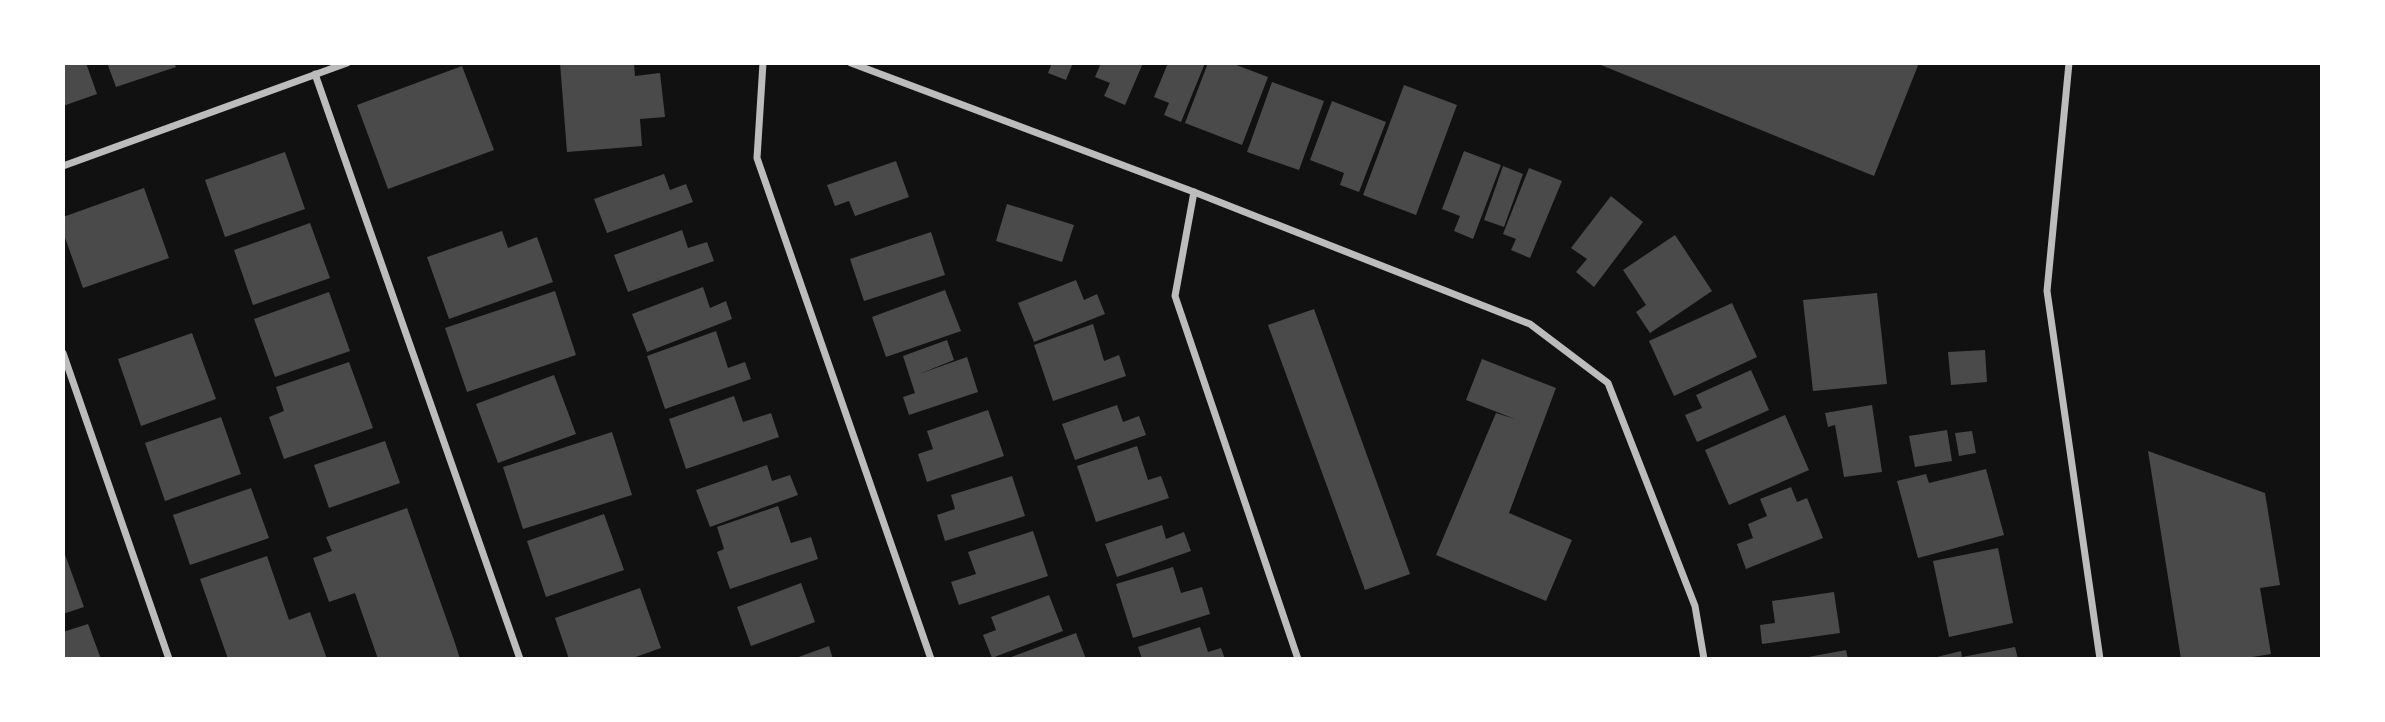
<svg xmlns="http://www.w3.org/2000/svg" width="2385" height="722" font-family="'Titillium Web',sans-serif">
	<rect width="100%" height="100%" fill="#111"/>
	<g fill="#4a4a4a">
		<polygon points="63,63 86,63 97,94 63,106"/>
		<polygon points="107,63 174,63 176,67 116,87"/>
		<polygon points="560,63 634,63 635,76 660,73 665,117 640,119 642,146 567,152"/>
		<polygon points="1052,63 1073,63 1066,80 1048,73"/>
		<polygon points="1101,63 1143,63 1125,105 1104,96 1110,83 1095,77"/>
		<polygon points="1168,63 1205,63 1181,122 1164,115 1169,103 1154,97"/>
		<polygon points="1208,63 1231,63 1268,77 1242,145 1185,123"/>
		<polygon points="1596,63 1919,63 1874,176"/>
		<polygon points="462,66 494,150 388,189 357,105"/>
		<polygon points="1272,82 1324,101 1299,170 1247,152"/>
		<polygon points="1404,85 1457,105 1416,215 1363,195"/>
		<polygon points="1332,101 1386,122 1359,192 1340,185 1344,173 1310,160"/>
		<polygon points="1464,151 1501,165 1473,239 1454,231 1460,216 1442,209"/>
		<polygon points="285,152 305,209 225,237 205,180"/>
		<polygon points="896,161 909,197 855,216 849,201 835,206 827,185"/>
		<polygon points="1503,166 1523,174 1504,227 1484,220"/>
		<polygon points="1529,168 1562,181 1530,258 1511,250 1516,239 1503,234"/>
		<polygon points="664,174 670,190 686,184 693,202 607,233 594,199"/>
		<polygon points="144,188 169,258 83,288 63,232 63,217"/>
		<polygon points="1611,196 1643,222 1594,287 1576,272 1587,259 1571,248"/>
		<polygon points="1007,204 1074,225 1062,262 996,241"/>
		<polygon points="310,223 330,278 253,305 234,250"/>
		<polygon points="682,230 688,248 707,242 714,261 628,292 614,255"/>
		<polygon points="502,231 508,248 537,237 553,282 449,319 427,257"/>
		<polygon points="931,232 945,275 864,301 850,259"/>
		<polygon points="1675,235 1712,291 1650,333 1636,312 1646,305 1623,270"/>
		<polygon points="1076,280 1084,300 1097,294 1105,314 1034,342 1018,303"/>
		<polygon points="703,287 710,308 726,301 732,319 647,352 632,314"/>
		<polygon points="945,290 961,331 886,357 872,317"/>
		<polygon points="555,291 576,355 467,392 445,328"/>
		<polygon points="329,292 350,351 275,377 254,319"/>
		<polygon points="1877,293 1887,384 1813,391 1803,300"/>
		<polygon points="1732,303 1757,357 1674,396 1649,341"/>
		<polygon points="1314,309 1410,574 1365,590 1268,325"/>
		<polygon points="1093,324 1104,361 1119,355 1126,376 1053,401 1034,345"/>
		<polygon points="716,331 728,368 745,362 751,379 665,409 647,356"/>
		<polygon points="192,333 216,399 141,426 118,359"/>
		<polygon points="947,340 954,360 919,374 967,357 978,392 909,415 903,397 915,393 903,356"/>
		<polygon points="1985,350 1987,382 1951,385 1948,352"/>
		<polygon points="1482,359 1556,388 1509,513 1572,540 1546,601 1436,555 1496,413 1515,419 1466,400"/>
		<polygon points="349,362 373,428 284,459 269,417 284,411 276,387"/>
		<polygon points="1751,370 1769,410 1697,442 1685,415 1702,408 1696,395"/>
		<polygon points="554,375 576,434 498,463 476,404"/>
		<polygon points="734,396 743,422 771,413 779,437 686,469 669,419"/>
		<polygon points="1117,405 1123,422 1139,416 1146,435 1075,460 1062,424"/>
		<polygon points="1872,405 1882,472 1844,477 1835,425 1828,427 1825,413"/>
		<polygon points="988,410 1004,456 927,482 918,454 933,449 927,431"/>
		<polygon points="1785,415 1809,470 1729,505 1705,450"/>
		<polygon points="221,417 241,474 165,501 145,443"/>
		<polygon points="1947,430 1952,461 1915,467 1909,436"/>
		<polygon points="1972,431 1976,453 1959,456 1955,433"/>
		<polygon points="612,432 632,495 523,529 503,467"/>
		<polygon points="385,441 400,483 329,508 314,465"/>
		<polygon points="1137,446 1148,480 1161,476 1169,498 1096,522 1077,466"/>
		<polygon points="2148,451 2265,493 2280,585 2260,588 2271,654 2240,659 2181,659"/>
		<polygon points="767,465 772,481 790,475 798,495 710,527 696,490"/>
		<polygon points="1986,469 2004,535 1918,558 1897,481 1926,474 1929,483"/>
		<polygon points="1012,476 1025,516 945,541 937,515 955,509 951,495"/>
		<polygon points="1791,487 1797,502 1807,498 1823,538 1746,569 1737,544 1753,538 1748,524 1767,516 1760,499"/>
		<polygon points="251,488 269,538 190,565 173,515"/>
		<polygon points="778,506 791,543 811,537 818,559 730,589 717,552 724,549 717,527"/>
		<polygon points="407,508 455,643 460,659 378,659 355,593 329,602 313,558 332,551 326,537"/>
		<polygon points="604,514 624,570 546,597 527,541"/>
		<polygon points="1162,525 1166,539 1184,532 1191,551 1117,577 1105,544"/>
		<polygon points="1033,531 1048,576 959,605 951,582 976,574 968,552"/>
		<polygon points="1998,548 2013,623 1949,637 1933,561"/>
		<polygon points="63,549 84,607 63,614"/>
		<polygon points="267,556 289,620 310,612 327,659 228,659 200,579"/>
		<polygon points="1173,567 1181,593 1202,587 1210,614 1133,638 1116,584"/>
		<polygon points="801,583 815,622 751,646 737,607"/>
		<polygon points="640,588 661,648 630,659 569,659 555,618"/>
		<polygon points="1834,592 1840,633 1762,644 1760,625 1775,623 1772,601"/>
		<polygon points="1049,595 1063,631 992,658 983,635 996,630 991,617"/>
		<polygon points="88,624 101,659 63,659 63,632"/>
		<polygon points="1200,627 1208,652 1221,648 1225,659 1142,659 1138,647"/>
		<polygon points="1076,633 1086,659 1006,659"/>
		<polygon points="829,646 833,659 793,659"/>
		<polygon points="2015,647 2018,659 1929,659 1961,651 1962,657"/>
		<polygon points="1846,650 1848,659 1803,659 1803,658"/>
	</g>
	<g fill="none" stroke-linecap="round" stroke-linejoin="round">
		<g stroke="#bcbcbc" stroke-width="7">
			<polyline points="763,63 757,158 931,659"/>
			<polyline points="851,63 1194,192 1530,324 1608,383 1695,606 1704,659"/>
			<polyline points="2069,63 2047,291 2100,659"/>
			<polyline points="315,74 520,659"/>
			<polyline points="63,166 347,63"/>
			<polyline points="1194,192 1175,296 1298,659"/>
			<polyline points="63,353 169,659"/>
		</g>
	</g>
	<rect width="2385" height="722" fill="none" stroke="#ffffff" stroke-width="130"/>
</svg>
